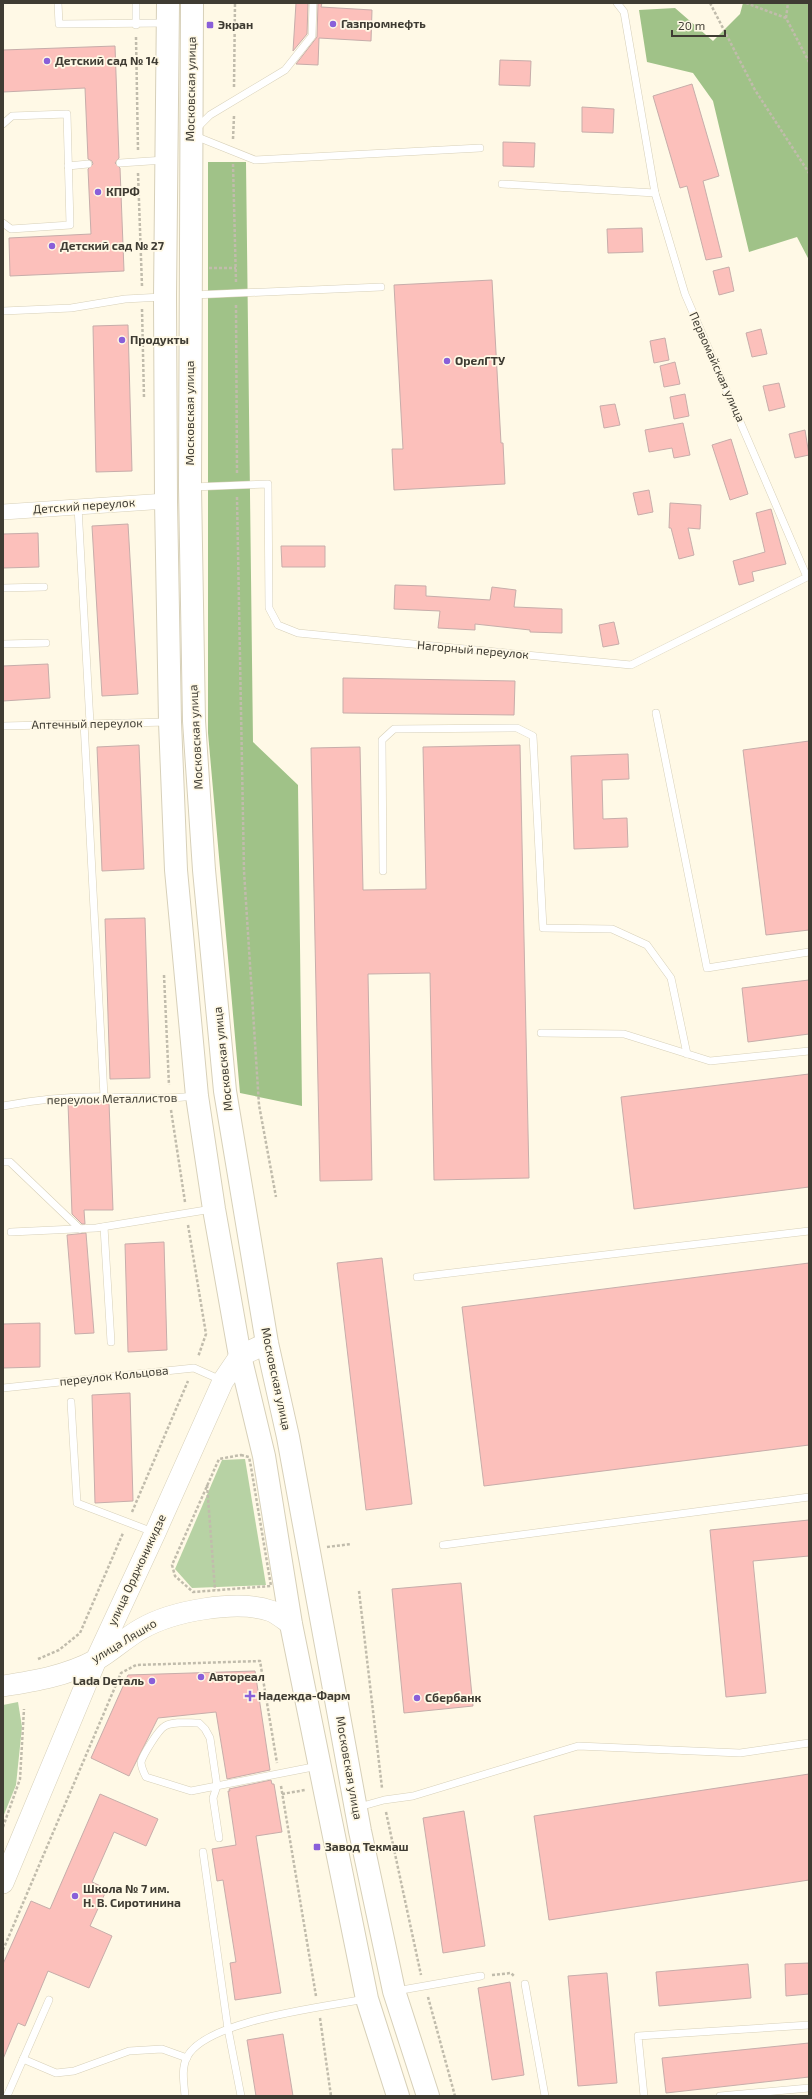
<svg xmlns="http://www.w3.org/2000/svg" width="812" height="2099" font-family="'Exo 2',sans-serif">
	<rect width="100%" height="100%" fill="#fff9e6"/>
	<g fill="#b7d2a4">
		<polygon points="245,1459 266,1585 192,1588 175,1569 222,1460"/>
		<polygon points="18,1702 22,1727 16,1785 3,1817 3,1705"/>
	</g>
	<g fill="#a0c288">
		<polygon points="743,3 809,3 809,260 797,237 749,252 713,101 693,73 647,62 639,10 675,8 713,41 740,14"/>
		<polygon points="208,162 246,162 253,742 298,785 302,1106 240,1093 208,733"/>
	</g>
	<g fill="#fcc0bb" stroke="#c7adaa">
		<polygon points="296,3 308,3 307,34 293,51"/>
		<polygon points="318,3 322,3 321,7 372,10 371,41 319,38 318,65 296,64 317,37"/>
		<polygon points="115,46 119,158 115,163 120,168 124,271 10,276 9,238 91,234 88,169 93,164 92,161 88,159 85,88 3,92 3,50"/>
		<polygon points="500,60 531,61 530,86 499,85"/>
		<polygon points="692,84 719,176 703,181 722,257 706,260 687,186 680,188 653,96"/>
		<polygon points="582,107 614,109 613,133 582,132"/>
		<polygon points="503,142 535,143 534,167 503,166"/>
		<polygon points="642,228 643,252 608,253 607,229"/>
		<polygon points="729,267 734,291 719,295 713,271"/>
		<polygon points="492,280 501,443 503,443 505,484 394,490 392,449 403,449 394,285"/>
		<polygon points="128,325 132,471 96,472 93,326"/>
		<polygon points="761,329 767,354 752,357 746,333"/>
		<polygon points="665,338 669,360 654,363 650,341"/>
		<polygon points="675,362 680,384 664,387 660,366"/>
		<polygon points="779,383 785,407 769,411 763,386"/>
		<polygon points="685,394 689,416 674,419 670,397"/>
		<polygon points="615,404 620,425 604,428 600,406"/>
		<polygon points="683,423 690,455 674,458 672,448 649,452 645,430"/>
		<polygon points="805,430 809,455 795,458 789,434"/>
		<polygon points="731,439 748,494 730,500 712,445"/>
		<polygon points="649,490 653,512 638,515 633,493"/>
		<polygon points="670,503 701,505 700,529 688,528 694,555 679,559 671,528 669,528"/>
		<polygon points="771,509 786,564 752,572 754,581 739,585 733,561 765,552 756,513"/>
		<polygon points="128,524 138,694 102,696 92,526"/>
		<polygon points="38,533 39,567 3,568 3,534"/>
		<polygon points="281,546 325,546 325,567 282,567"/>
		<polygon points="395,585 426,586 426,596 490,600 492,587 516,590 514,607 562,609 562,633 530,632 530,630 475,624 475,630 438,628 440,611 394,609"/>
		<polygon points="614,622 619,644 603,647 599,625"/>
		<polygon points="48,664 50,698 3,701 3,666"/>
		<polygon points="343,678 515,681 514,715 343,713"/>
		<polygon points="809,741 809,930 766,935 743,750"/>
		<polygon points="139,745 144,869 102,871 97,747"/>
		<polygon points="520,745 529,1178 434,1180 430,973 368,974 372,1180 320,1181 311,748 360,747 363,890 426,889 423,747"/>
		<polygon points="628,754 629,779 602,780 603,819 627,818 628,847 574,849 571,756"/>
		<polygon points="145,918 150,1078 110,1079 105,919"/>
		<polygon points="809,980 809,1034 748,1042 742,988"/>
		<polygon points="809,1074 809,1187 634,1209 621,1097"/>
		<polygon points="109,1102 113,1210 84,1210 85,1224 82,1224 72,1214 68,1103"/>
		<polygon points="86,1233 94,1333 75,1334 67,1235"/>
		<polygon points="164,1242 167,1350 128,1352 125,1244"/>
		<polygon points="382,1258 412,1504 366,1510 337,1263"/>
		<polygon points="809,1263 809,1445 484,1486 462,1307"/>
		<polygon points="40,1323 40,1367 3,1368 3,1324"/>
		<polygon points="130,1393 133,1501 95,1503 92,1395"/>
		<polygon points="809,1520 809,1556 753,1561 766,1693 726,1697 710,1530"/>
		<polygon points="461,1583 473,1706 404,1713 392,1589"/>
		<polygon points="255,1671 270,1770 227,1779 216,1712 158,1718 129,1776 91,1758 128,1675"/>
		<polygon points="809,1774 809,1880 549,1920 534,1816"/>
		<polygon points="271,1780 272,1784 274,1784 282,1832 256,1836 281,1993 235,2000 230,1963 236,1962 223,1880 217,1881 212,1849 236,1845 228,1791 230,1791 229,1789"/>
		<polygon points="100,1794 158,1819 146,1846 114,1832 92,1882 107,1889 90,1926 112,1936 89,1988 48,1971 25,2026 18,2023 3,2059 3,1964 31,1901 50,1909"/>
		<polygon points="464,1811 485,1946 443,1953 423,1818"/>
		<polygon points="809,1963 809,1994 786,1996 785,1964"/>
		<polygon points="748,1964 751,1998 659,2006 656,1972"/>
		<polygon points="607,1973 617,2083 578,2086 568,1976"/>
		<polygon points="510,1982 524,2075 492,2080 478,1988"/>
		<polygon points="283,2034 293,2096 256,2096 247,2040"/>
		<polygon points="809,2043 809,2077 666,2093 662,2058"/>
	</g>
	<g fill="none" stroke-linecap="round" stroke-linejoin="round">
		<defs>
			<g id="lane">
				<polyline points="58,3 59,24 166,23"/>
				<polyline points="136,3 136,25"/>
				<polyline points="3,124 12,116 67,114 70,225 11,229 3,223"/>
				<polyline points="196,129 210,115 285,70 312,36 313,3"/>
				<polyline points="195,136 255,160 480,148"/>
				<polyline points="120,163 165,160"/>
				<polyline points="68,166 88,164"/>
				<polyline points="502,184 655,193"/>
				<polyline points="193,295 381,287"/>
				<polyline points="3,311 71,308 125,299 162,297"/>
				<polyline points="192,487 268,484 269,608 278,625 298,633 631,665 807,577 685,294 655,193 624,12 617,3"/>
				<polyline points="78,507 90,723"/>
				<polyline points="3,588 44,587"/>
				<polyline points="3,644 46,643"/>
				<polyline points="656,713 707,968 809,952"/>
				<polyline points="84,723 104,1096"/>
				<polyline points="3,726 168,722"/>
				<polyline points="383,871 382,740 394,729 517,728 533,736 543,928 612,929 647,945 671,978 687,1054"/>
				<polyline points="541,1033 624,1034 710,1061 809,1051"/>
				<path d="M3 1106C39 1099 77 1096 114 1097 141 1097 166 1100 194 1096"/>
				<polyline points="3,1162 10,1162 80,1229"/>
				<polyline points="104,1227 111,1342"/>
				<polyline points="11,1232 96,1228 212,1209"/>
				<polyline points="417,1277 809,1231"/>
				<polyline points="3,1388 194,1368 221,1380"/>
				<polyline points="71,1402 77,1503 153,1532"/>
				<polyline points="443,1545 809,1497"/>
				<polyline points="359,1807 384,1800 413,1796 578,1746 740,1753 809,1743"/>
				<path d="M219 1838 213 1798 217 1786 210 1738 205 1729 199 1723C188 1723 174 1721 165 1726 158 1730 143 1755 141 1762 141 1767 144 1773 146 1777L191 1791 318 1766"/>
				<polyline points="203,1852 228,2029 241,2096"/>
				<polyline points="525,1984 545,2096"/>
				<polyline points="396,1991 481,1976"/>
				<polyline points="23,2059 56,2073 74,2071 129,2051 162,2049 187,2058"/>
				<polyline points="7,2096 49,2000"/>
				<path d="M185 2096C184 2083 181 2069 187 2057 206 2020 325 2007 365 1999"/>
				<polyline points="644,2096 638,2036 809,2025"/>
				<polyline points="720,2096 809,2088"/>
			</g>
			<polyline id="street" points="3,512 166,501"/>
			<g id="secondary">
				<path d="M3 1686C35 1681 66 1676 96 1660 112 1651 125 1638 141 1629 172 1611 237 1599 271 1611 278 1614 285 1620 291 1624"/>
				<polyline points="3,1883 96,1660 155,1533 223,1381 240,1356 267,1343"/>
			</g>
			<g id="primary">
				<polyline points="168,3 165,297 166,501 170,722 176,870 197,1096 214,1209 240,1356 264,1456 291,1624 367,1999 398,2096"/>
				<polyline points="192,3 190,487 194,721 204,870 225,1091 267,1343 288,1437 360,1831 394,1991 428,2096"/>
			</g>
		</defs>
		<use href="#lane" stroke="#d7d0b9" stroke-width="8"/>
		<use href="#street" stroke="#d7d0b9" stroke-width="16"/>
		<use href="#secondary" stroke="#d7d0b9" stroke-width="22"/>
		<use href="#primary" stroke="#d7d0b9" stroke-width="24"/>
		<g stroke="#c1bcac" stroke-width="2.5" stroke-dasharray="3 2" stroke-linecap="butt">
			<polyline points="710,3 755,90 809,173"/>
			<polyline points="746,3 786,18 809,62"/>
			<polyline points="786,18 788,3"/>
			<polyline points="136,37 138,150"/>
			<polyline points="234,87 235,3"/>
			<polyline points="233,139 234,116"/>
			<polyline points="233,164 236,282"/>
			<polyline points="138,173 142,286"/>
			<polyline points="209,268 236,268"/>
			<polyline points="236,305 237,474"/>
			<polyline points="142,309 144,398"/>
			<polyline points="237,497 244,871 259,1105 276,1197"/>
			<polyline points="164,975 169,1085"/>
			<polyline points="171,1110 185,1202"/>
			<polyline points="188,1225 206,1334 198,1357"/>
			<polygon points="241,1455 249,1457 251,1467 271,1586 193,1592 175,1576 172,1565 219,1459"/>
			<polyline points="207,1485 215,1590"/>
			<polyline points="132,1512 188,1381"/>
			<polyline points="327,1547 351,1544"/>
			<polyline points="359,1591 382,1788"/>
			<polyline points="38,1659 59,1650 80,1633 123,1533"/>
			<polyline points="281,1786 316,1996"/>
			<polyline points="282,1794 305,1790"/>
			<polyline points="386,1812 421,1975"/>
			<polyline points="3,1827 20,1779 24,1709"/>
			<polyline points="3,1950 121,1673 136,1665 260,1661 277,1763"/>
			<polyline points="492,1975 511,1973 515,1977"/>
			<polyline points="428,1997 455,2096"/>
			<polyline points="320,2018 331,2096"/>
		</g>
		<use href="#lane" stroke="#fff" stroke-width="7"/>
		<use href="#street" stroke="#fff" stroke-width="15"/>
		<use href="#secondary" stroke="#fff" stroke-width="21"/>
		<use href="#primary" stroke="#fff" stroke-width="22"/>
	</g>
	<g fill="#895fd9" stroke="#fff9e6" stroke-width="1.5">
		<circle cx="333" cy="24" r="4"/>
		<rect x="206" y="21" width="8" height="8" rx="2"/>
		<circle cx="47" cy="61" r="4"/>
		<circle cx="98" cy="192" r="4"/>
		<circle cx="52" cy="246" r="4"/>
		<circle cx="122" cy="340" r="4"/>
		<circle cx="447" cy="361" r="4"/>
		<circle cx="201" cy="1677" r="4"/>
		<circle cx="152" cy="1681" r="4"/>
		<path d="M248 1690h4v4h4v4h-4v4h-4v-4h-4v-4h4z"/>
		<circle cx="417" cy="1698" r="4"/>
		<rect x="313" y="1843" width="8" height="8" rx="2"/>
		<circle cx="75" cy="1896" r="4"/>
	</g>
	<g text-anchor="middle" stroke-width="3.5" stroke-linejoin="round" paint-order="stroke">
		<g font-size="12" font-weight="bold" fill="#3f3c33" stroke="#fff9e6" text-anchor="start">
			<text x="341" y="28">Газпромнефть</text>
			<text x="218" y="29">Экран</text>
			<text x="55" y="65">Детский сад № 14</text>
			<text x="106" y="196">КПРФ</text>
			<text x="60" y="250">Детский сад № 27</text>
			<text x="130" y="344">Продукты</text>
			<text x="455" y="365">ОрелГТУ</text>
			<text x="209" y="1681">Автореал</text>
			<text x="144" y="1685" text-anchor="end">Lada Dеталь</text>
			<text x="258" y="1700">Надежда-Фарм</text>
			<text x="425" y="1702">Сбербанк</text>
			<text x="325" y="1851">Завод Текмаш</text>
			<text x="83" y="1893">Школа № 7 им.<tspan x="83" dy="14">Н. В. Сиротинина</tspan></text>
		</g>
		<g font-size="12" fill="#3f3c33" stroke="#fff9e6">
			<text transform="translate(191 89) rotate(-89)" y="4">Московская улица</text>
			<text transform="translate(717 367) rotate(66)" y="4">Первомайская улица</text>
			<text transform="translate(190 413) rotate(-90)" y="4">Московская улица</text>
			<text transform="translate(84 506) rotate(-4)" y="4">Детский переулок</text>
			<text transform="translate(473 650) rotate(5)" y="4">Нагорный переулок</text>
			<text transform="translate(87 724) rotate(-1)" y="4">Аптечный переулок</text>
			<text transform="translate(196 737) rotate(-93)" y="4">Московская улица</text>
			<text transform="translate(223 1059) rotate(-96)" y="4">Московская улица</text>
			<text transform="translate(112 1099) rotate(-1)" y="4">переулок Металлистов</text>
			<text transform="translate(114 1376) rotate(-6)" y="4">переулок Кольцова</text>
			<text transform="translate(276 1379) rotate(78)" y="4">Московская улица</text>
			<text transform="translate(137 1570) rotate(-65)" y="4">улица Орджоникидзе</text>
			<text transform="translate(124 1641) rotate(-31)" y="4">улица Ляшко</text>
			<text transform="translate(349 1768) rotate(80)" y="4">Московская улица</text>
		</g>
	</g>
	<rect width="812" height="2099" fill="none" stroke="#3f3c33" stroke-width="8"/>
	<path d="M672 30v6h53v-6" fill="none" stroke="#3f3c33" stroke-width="2"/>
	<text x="678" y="30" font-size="12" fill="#3f3c33" stroke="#fff9e6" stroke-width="3" paint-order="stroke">20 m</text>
</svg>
